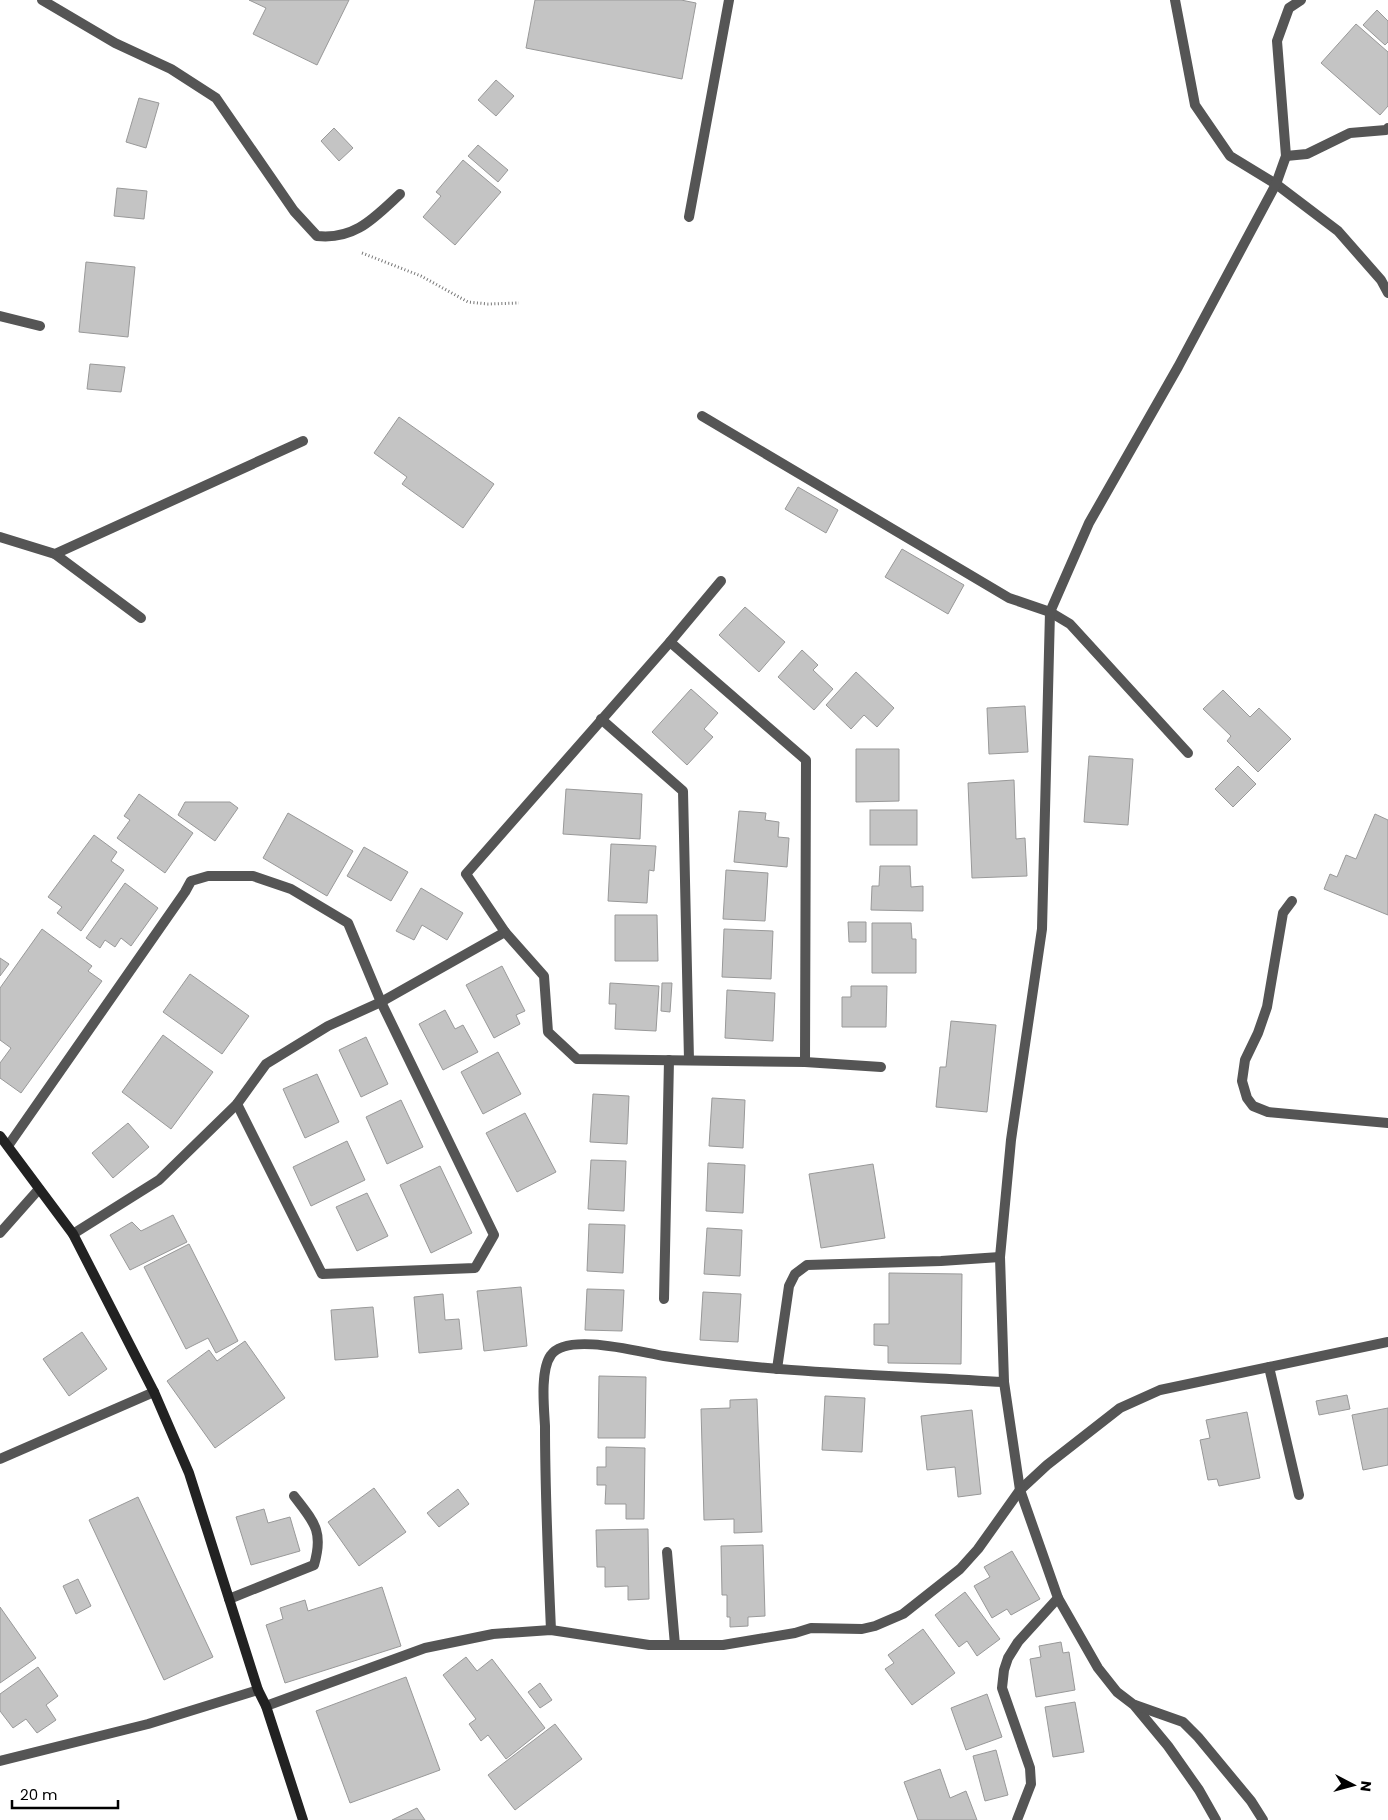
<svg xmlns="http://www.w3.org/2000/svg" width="1388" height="1820" font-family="Poppins,sans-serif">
	<rect width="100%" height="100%" fill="#fff"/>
	<g fill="#c4c4c4" stroke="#999">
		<polygon points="249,0 349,0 317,65 253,34 266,8"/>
		<polygon points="535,0 681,0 696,3 682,79 526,48"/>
		<polygon points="1377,10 1388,21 1388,42 1385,45 1363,25"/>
		<polygon points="1356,24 1388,52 1388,106 1380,115 1321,63"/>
		<polygon points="496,80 514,96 496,116 478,100"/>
		<polygon points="139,98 159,103 146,148 126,142"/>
		<polygon points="334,128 353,148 339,161 321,141"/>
		<polygon points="478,145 508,170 498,182 468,156"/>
		<polygon points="463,160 501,192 455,245 423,217 441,196 436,192"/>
		<polygon points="117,188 147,191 144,219 114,216"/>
		<polygon points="86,262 135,267 128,337 79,332"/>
		<polygon points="90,364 125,367 121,392 87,389"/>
		<polygon points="399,417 494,484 463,528 402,484 407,477 374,453"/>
		<polygon points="798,487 838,510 826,533 785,509"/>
		<polygon points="902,549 964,585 948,614 885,577"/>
		<polygon points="745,607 785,642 759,672 719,635"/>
		<polygon points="802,650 818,665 813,670 833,689 814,710 778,677"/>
		<polygon points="856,672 894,708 877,727 864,715 851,729 826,705"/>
		<polygon points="691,689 718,713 704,729 713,737 687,765 652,732"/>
		<polygon points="1223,690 1250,717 1259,708 1291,739 1258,772 1227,741 1231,736 1203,709"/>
		<polygon points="1025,706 1028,752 989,754 987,708"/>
		<polygon points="856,749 899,749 899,801 856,802"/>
		<polygon points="1089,756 1133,759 1128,825 1084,822"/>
		<polygon points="1238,766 1256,784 1233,807 1215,789"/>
		<polygon points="1014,780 1016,839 1025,838 1027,876 972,878 968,783"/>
		<polygon points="566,789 642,794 640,839 563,834"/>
		<polygon points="139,794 193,833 165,873 117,838 130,820 124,816"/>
		<polygon points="185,802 230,802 238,808 215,841 178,815"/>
		<rect x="870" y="810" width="47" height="35"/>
		<polygon points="739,811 766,813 765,820 779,822 778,837 789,838 787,867 734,862"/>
		<polygon points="288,813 353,851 327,896 263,858"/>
		<polygon points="1375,814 1388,820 1388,915 1324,889 1330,874 1337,877 1346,855 1356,859"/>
		<polygon points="94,835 117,852 111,861 124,870 81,931 57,913 62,907 48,897"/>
		<polygon points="611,844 656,846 654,871 649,870 647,903 608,901"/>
		<polygon points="364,847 408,872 391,901 347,876"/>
		<polygon points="880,866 910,866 911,887 923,886 923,911 871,910 872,886 879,886"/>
		<polygon points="726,870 768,873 765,921 723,919"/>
		<polygon points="125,883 158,908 131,946 121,938 115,947 105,940 100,948 86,938"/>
		<polygon points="421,888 463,913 447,940 422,925 414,940 396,931"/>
		<polygon points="615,915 657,915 658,961 615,961"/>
		<polygon points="848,922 866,922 866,942 849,942"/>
		<polygon points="872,923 911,923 912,939 916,939 916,973 872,973"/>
		<polygon points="42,929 92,966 88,971 102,981 21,1093 0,1078 0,1063 11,1048 0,1040 0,988"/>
		<polygon points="724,929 773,931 771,979 722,977"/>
		<polygon points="0,958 9,964 0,976"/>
		<polygon points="502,966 525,1011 516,1015 520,1024 494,1038 466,985"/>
		<polygon points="190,974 249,1016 222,1054 163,1012"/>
		<polygon points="610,983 659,986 656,1031 615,1029 616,1004 609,1004"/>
		<polygon points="662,983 672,983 670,1012 661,1011"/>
		<polygon points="851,986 887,986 886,1027 842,1027 842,997 851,997"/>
		<polygon points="727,990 775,993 773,1041 725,1038"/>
		<polygon points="445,1010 455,1029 463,1025 478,1052 443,1070 419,1024"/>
		<polygon points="951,1021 996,1025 987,1112 936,1107 940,1067 946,1067"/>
		<polygon points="163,1035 213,1072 171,1129 122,1092"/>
		<polygon points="366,1037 388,1084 361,1097 339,1050"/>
		<polygon points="498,1052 521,1094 483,1114 461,1072"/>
		<polygon points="317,1074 339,1122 305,1138 283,1089"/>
		<polygon points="593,1094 629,1096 627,1144 590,1142"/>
		<polygon points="712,1098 745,1100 743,1148 709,1146"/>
		<polygon points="401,1100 423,1147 387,1164 366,1117"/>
		<polygon points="525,1113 556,1172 517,1192 486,1133"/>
		<polygon points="128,1123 149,1147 113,1178 92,1153"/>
		<polygon points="347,1141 365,1180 311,1206 293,1167"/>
		<polygon points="591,1160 626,1161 624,1211 588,1209"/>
		<polygon points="708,1163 745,1165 743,1213 706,1211"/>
		<polygon points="873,1164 885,1238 821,1248 809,1174"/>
		<polygon points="440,1166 472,1233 431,1253 400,1185"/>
		<polygon points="367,1193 388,1236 357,1251 336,1207"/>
		<polygon points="173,1215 187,1242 130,1270 110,1235 132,1222 141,1231"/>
		<polygon points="589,1224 625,1225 623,1273 587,1271"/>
		<polygon points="707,1228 742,1230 740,1276 704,1274"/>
		<polygon points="189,1244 238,1341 216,1353 208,1338 186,1349 144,1267"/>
		<polygon points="889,1273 962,1274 961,1364 888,1363 888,1346 874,1345 874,1324 889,1324"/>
		<polygon points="521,1287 527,1346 484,1351 477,1291"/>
		<polygon points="587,1289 624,1290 622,1331 585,1330"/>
		<polygon points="703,1292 741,1294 738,1342 700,1340"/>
		<polygon points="443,1294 445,1320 459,1319 462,1349 419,1353 414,1297"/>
		<polygon points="373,1307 378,1357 335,1360 331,1310"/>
		<polygon points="82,1332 107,1369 69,1396 43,1359"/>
		<polygon points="245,1341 285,1398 215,1448 167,1381 209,1350 217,1361"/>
		<polygon points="599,1376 646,1377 645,1438 598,1438"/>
		<polygon points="1347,1395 1350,1409 1319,1415 1316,1401"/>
		<polygon points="825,1396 865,1398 862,1452 822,1450"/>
		<polygon points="757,1399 762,1532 734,1533 734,1519 704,1520 701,1409 730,1408 730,1400"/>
		<polygon points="1388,1408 1388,1465 1363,1470 1352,1415"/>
		<polygon points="972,1410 981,1494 958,1497 955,1467 927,1470 921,1416"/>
		<polygon points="1247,1412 1260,1478 1219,1486 1217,1479 1208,1480 1200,1440 1210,1438 1206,1420"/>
		<polygon points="606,1447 645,1448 644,1519 626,1519 626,1504 605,1504 606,1485 597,1485 597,1467 606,1467"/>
		<polygon points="374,1488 406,1532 359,1566 328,1522"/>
		<polygon points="458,1489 469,1504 439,1527 427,1513"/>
		<polygon points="138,1497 213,1657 164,1680 89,1520"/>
		<polygon points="264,1509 268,1523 290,1517 300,1551 251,1565 236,1517"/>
		<polygon points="648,1529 649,1599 628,1600 628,1586 605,1587 605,1567 597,1567 596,1530"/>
		<polygon points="763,1545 765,1616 748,1617 748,1626 730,1627 730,1617 727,1617 727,1595 722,1595 721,1546"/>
		<polygon points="1012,1551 1040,1599 1011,1615 1007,1609 992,1618 974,1586 990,1577 984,1567"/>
		<polygon points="78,1579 91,1606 76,1614 63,1586"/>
		<polygon points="382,1587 401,1646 285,1683 266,1625 283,1619 280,1608 305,1600 308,1611"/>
		<polygon points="965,1592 1000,1639 977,1656 967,1641 959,1647 935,1615"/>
		<polygon points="0,1607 36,1658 0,1683"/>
		<polygon points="923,1629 955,1673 912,1705 885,1669 894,1663 888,1655"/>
		<polygon points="1061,1642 1063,1653 1069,1652 1075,1690 1036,1697 1030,1659 1041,1657 1039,1646"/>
		<polygon points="466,1657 477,1671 492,1659 545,1728 506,1759 488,1735 481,1741 469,1724 476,1719 443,1675"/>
		<polygon points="38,1667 58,1696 46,1705 56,1720 37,1733 26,1719 13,1728 0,1711 0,1694"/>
		<polygon points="406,1677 440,1770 350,1803 316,1711"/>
		<polygon points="540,1683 552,1700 540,1708 528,1692"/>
		<polygon points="987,1694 1002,1737 966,1750 951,1708"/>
		<polygon points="1075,1702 1084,1752 1053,1757 1045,1707"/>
		<polygon points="555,1724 582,1759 515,1810 488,1775"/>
		<polygon points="996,1750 1008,1795 985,1801 973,1756"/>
		<polygon points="940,1769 950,1798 966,1791 977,1820 918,1820 904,1782"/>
		<polygon points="417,1808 425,1820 392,1820"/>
	</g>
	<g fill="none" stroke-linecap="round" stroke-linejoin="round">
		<polyline stroke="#777" stroke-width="3" stroke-dasharray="1 2.5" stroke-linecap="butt" points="362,253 421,276 468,302 488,304 519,303"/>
		<polyline stroke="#555" stroke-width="10" points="1286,156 1307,154 1350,133 1386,130 1388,128"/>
		<g stroke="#555" stroke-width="10">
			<path d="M42 0 115 43 171 69 216 98 294 211 317 236C355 240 374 218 400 194"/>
			<polyline points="1175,0 1195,105 1230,156 1276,184 1338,231 1381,280 1388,293"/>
			<polyline points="689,217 729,0"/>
			<polyline points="0,316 40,326"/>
			<polyline points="702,416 1009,598 1050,612 1070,624 1188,753"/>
			<polyline points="0,537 55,554 303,441"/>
			<polyline points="55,554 141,618"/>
			<polyline points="721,581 670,642 466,874 505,932 544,976 548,1032 577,1059 805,1062 881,1067"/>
			<polyline points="670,642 806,760 805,1062"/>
			<polyline points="601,719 683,791 689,1060"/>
			<polyline points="1292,901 1283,913 1267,1007 1258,1033 1245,1060 1242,1081 1247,1098 1253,1106 1268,1112 1388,1123"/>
			<polyline points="8,1146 185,892 191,881 208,876 253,876 291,889 348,923 381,1002 494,1235 475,1268 322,1274 237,1104"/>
			<polyline points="0,1233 39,1189"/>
			<polyline points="73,1234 159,1180 237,1104 266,1064 328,1026 381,1002 505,932"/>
			<polyline points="664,1299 669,1060"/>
			<polyline points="1269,1367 1299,1495"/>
			<polyline points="777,1369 789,1286 795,1274 807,1265 941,1261 1000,1257"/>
			<polyline points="0,1459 154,1392"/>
			<polyline points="667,1552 675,1645"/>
			<polyline points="1058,1598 1098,1668 1117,1692 1134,1705 1168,1746 1199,1790 1216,1820"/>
			<path d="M229 1599 314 1565C324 1531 314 1522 294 1496"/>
			<path d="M551 1630C548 1562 545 1494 545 1426 544 1408 540 1370 551 1355 567 1332 639 1352 664 1356 776 1373 890 1375 1004 1382"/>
			<polyline points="1135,1705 1183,1722 1198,1737 1251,1801 1263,1820"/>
			<polyline points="266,1706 425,1648 493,1634 551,1630 649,1645 723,1645 795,1633 811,1628 862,1629 875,1626 903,1614 960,1569 978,1549 1020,1490 1047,1465 1120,1408 1160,1390 1388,1342"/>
			<polyline points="0,1761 148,1724 258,1690"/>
			<polyline points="1017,1820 1031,1784 1030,1768 1002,1688 1004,1670 1008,1658 1018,1642 1058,1598 1020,1490 1004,1382 1000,1257 1011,1140 1042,929 1050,612 1089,523 1178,367 1276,184 1286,156 1277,41 1289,8 1301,0"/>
		</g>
		<polyline stroke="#222" stroke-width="10" points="0,1136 73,1234 154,1392 189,1473 258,1690 266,1706 303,1820"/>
	</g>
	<g transform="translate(1353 1785) rotate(96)" stroke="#ffffff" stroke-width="4" paint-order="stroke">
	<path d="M0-4L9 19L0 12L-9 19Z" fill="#000000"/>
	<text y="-8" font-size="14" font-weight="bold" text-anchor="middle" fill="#000000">N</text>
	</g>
	<path d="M12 1800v8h106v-8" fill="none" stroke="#000000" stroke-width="2.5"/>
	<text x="20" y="1800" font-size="15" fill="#000000" stroke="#ffffff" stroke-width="4" paint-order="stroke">20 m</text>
</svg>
